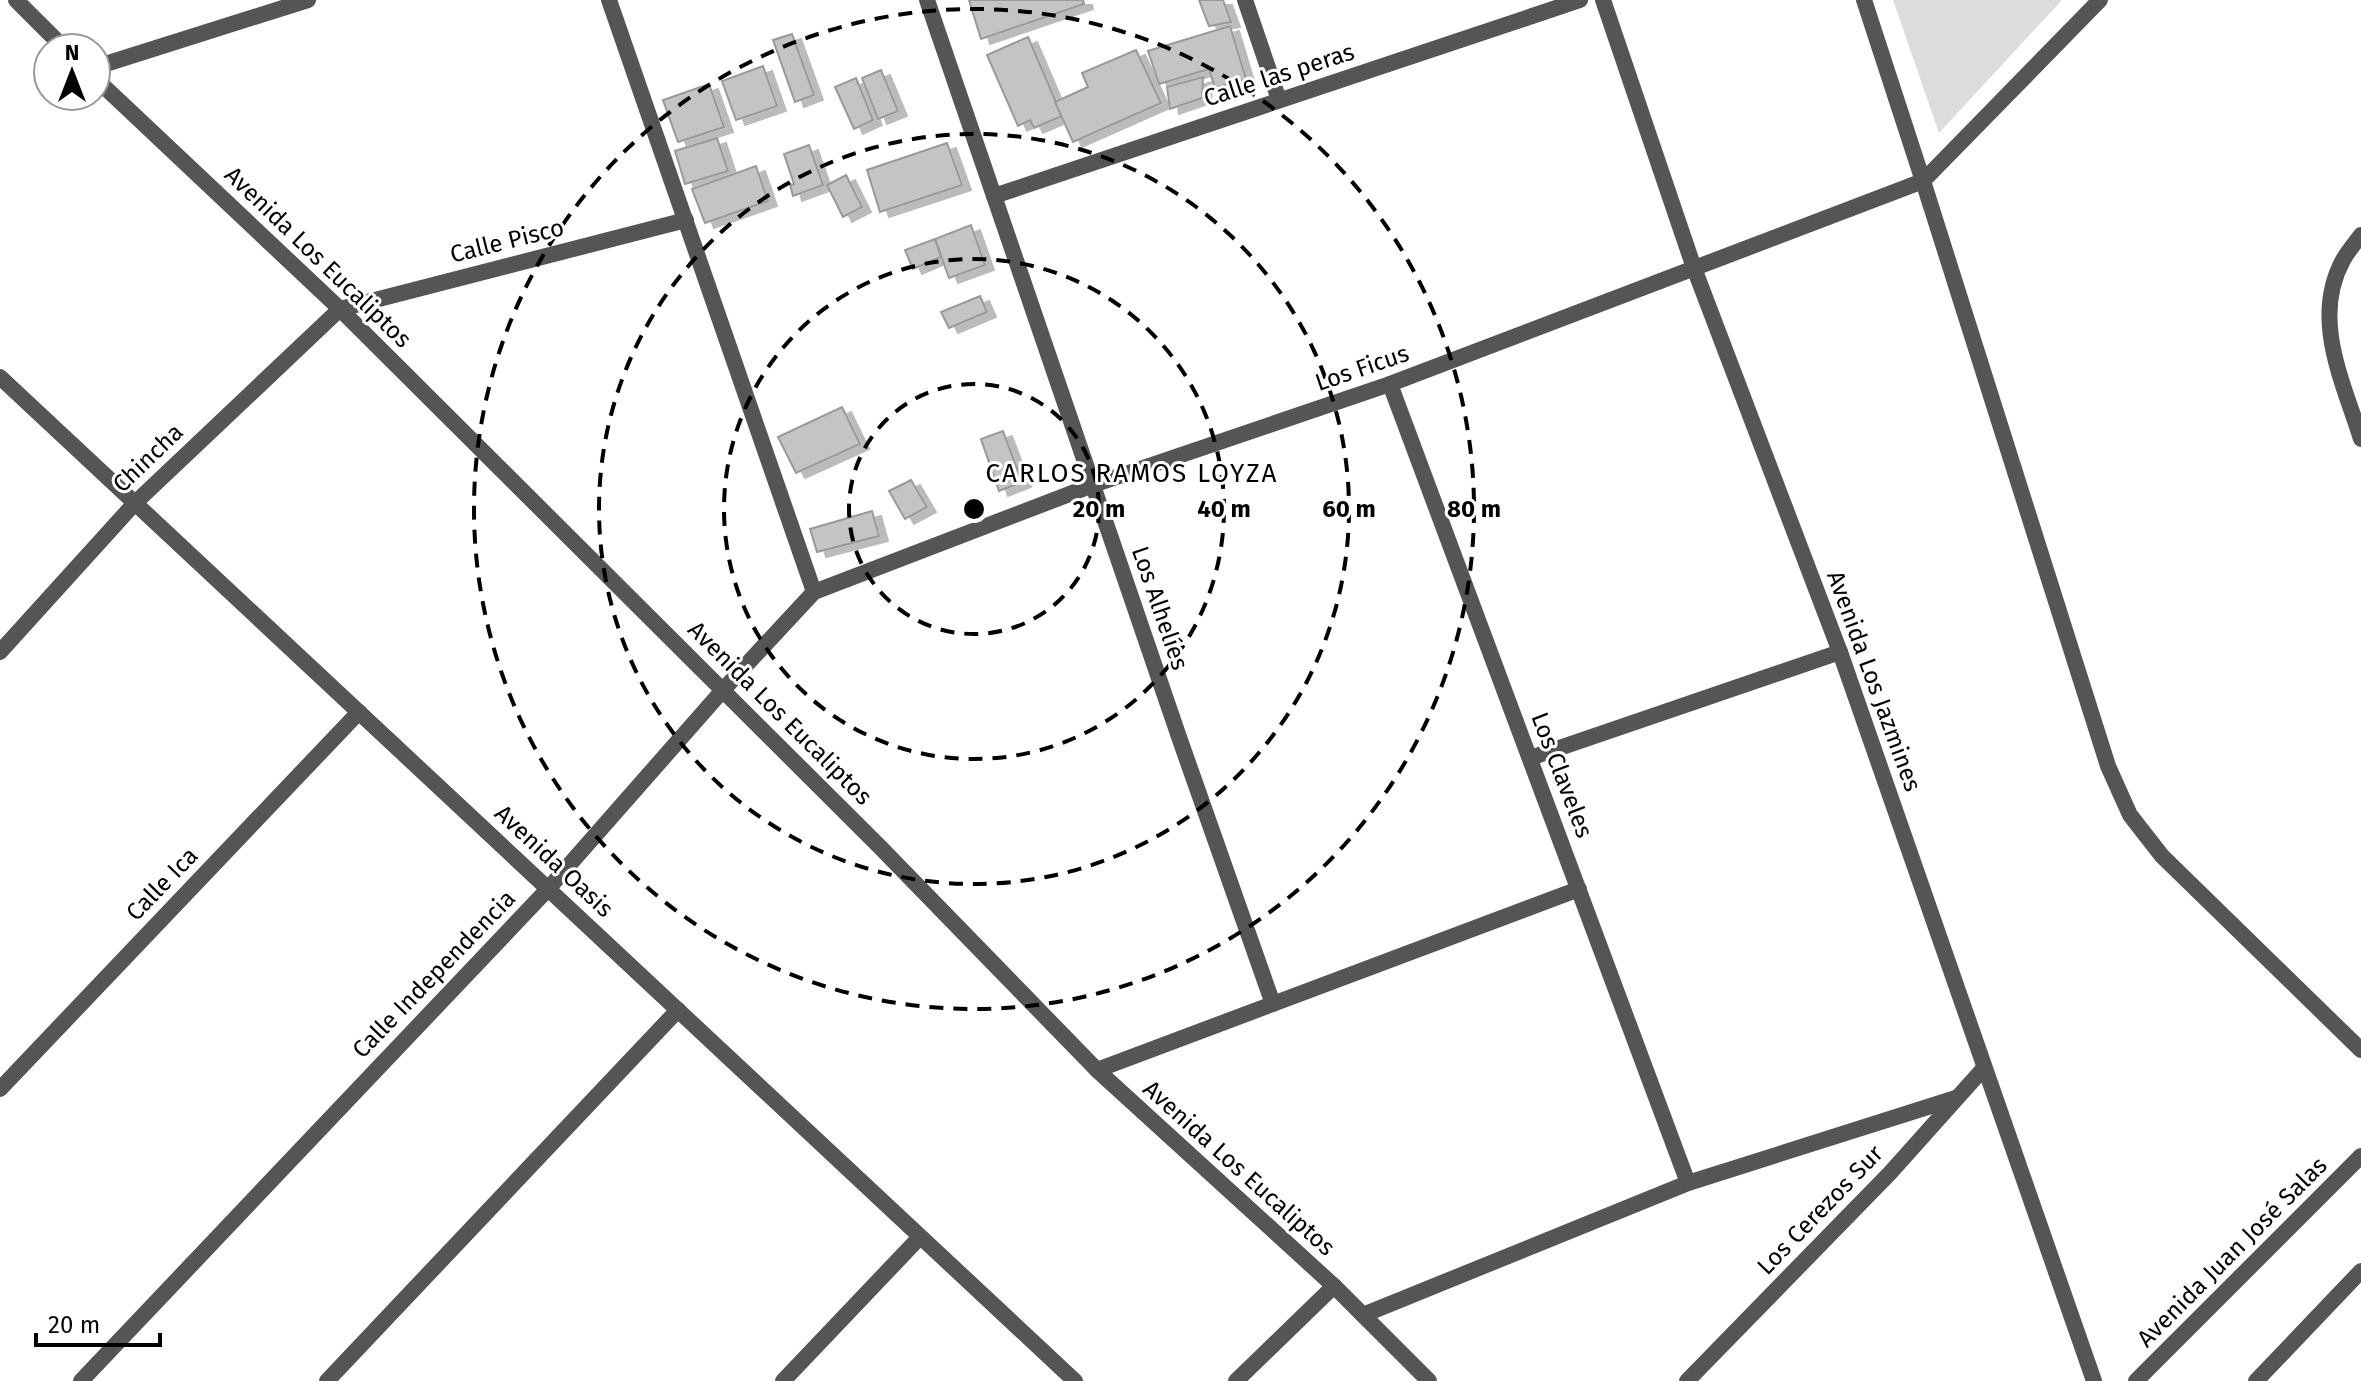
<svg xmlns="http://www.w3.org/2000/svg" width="2361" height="1381" font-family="'Fira Sans',sans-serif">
	<defs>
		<filter id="shadow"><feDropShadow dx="9" dy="5" stdDeviation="0" flood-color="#0004"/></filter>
	</defs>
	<rect width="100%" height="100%" fill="#fff"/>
	<polygon fill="#dcdcdc" points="1893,0 2062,0 1939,133"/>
	<g fill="#c4c4c4" stroke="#999" stroke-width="2" filter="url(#shadow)">
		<polygon points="969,0 1083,0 1084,4 981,39"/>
		<polygon points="1199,0 1223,0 1231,22 1209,26"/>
		<polygon points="1230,26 1246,79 1215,88 1209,69 1159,84 1148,51"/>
		<polygon points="792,34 814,95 795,102 773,40"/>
		<polygon points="1028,37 1062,116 1034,128 1030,120 1018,126 987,55"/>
		<polygon points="1136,50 1161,103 1073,142 1055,102 1088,87 1082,73"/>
		<polygon points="763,66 777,106 736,120 722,81"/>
		<polygon points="881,70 898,111 878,119 862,78"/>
		<polygon points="1203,77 1202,98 1170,109 1167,87"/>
		<polygon points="856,78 873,120 854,129 835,87"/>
		<polygon points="709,84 724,127 678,142 663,100"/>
		<polygon points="717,138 728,171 685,184 675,151"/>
		<polygon points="947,143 962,185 880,212 867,170"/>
		<polygon points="809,145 823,185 793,196 790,185 794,184 784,154"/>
		<polygon points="756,166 768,201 705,223 692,189"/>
		<polygon points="846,175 862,207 843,217 827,185"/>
		<polygon points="971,225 985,265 949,278 935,239"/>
		<polygon points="935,239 941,257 913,269 905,250"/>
		<polygon points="980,296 987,312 949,328 941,312"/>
		<polygon points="842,407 860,444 796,473 778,437"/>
		<polygon points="1003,431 1022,482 999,491 981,439"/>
		<polygon points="911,480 927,507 905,519 889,491"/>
		<polygon points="872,511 879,536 817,552 810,529"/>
	</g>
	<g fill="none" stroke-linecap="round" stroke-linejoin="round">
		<g stroke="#555" stroke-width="16">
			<polyline points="16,0 64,48"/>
			<polyline points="609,0 814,592"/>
			<polyline points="927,0 1179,737 1273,1004"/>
			<polyline points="1245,0 1279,100"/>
			<polyline points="1603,0 1694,268 1840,652 2094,1381"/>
			<polyline points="2100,0 1923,181 2108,766 2130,815 2162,856 2361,1050"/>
			<polyline points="96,67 308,0"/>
			<polyline points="96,79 340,309 880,847 1097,1070 1334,1286 1429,1381"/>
			<polyline points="994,196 1580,0"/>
			<path d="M2361 235C2355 243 2348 251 2343 260 2311 319 2343 381 2361 439"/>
			<polyline points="0,377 1075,1381"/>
			<polyline points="1390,384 1688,1183"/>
			<polyline points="0,652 135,503 340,309 686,220"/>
			<polyline points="1530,758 1840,652"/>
			<polyline points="1097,1070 1579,889"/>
			<polyline points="0,1089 359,712"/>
			<polyline points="1363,1315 1688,1183 1956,1098"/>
			<polyline points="81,1381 548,889 723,690 814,592 1093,485 1390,384 1923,181 1864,0"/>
			<polyline points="327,1381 678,1010"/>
			<polyline points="783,1381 920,1237"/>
			<polyline points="1236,1381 1334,1286"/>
			<polyline points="1687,1381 1890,1173 1984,1068"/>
			<polyline points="2136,1381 2361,1156"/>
			<polyline points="2256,1381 2361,1271"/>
		</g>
	</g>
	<g fill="none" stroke="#000" stroke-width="4" stroke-dasharray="14 10">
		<circle cx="974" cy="509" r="125"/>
		<circle cx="974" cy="509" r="250"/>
		<circle cx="974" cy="509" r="375"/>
		<circle cx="974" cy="509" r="500"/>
	</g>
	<g text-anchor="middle" stroke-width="6" stroke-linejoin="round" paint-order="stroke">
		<g font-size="24" fill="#000" stroke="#fff">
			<text transform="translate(1279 75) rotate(-18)" y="8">Calle las peras</text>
			<text transform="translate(507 241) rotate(-14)" y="8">Calle Pisco</text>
			<text transform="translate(318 257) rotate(44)" y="8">Avenida Los Eucaliptos</text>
			<text transform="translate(1362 368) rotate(-19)" y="8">Los Ficus</text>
			<text transform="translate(148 458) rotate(-44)" y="8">Chincha</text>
			<text transform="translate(1160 608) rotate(71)" y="8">Los Alhelíes</text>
			<text transform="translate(1874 681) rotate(70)" y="8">Avenida Los Jazmines</text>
			<text transform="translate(780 713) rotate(45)" y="8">Avenida Los Eucaliptos</text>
			<text transform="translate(1562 775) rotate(69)" y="8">Los Claveles</text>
			<text transform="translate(554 861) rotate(43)" y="8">Avenida Oasis</text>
			<text transform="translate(162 884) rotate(-46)" y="8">Calle Ica</text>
			<text transform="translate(434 974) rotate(-46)" y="8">Calle Independencia</text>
			<text transform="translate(1239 1168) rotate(42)" y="8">Avenida Los Eucaliptos</text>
			<text transform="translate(1820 1210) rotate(-46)" y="8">Los Cerezos Sur</text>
			<text transform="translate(2232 1252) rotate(-45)" y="8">Avenida Juan José Salas</text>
		</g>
		<g font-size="26" letter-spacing="2" fill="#000" stroke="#fff">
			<text x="1132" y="482">CARLOS RAMOS LOYZA</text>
		</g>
	</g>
	<circle cx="974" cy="509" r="12" fill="#000" stroke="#fff" stroke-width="4"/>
	<g font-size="24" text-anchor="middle" font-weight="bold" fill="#000" stroke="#fff" stroke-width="6" stroke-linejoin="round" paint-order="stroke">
		<text x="1099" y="517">20 m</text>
		<text x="1224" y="517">40 m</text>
		<text x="1349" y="517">60 m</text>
		<text x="1474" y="517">80 m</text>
	</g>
	<g transform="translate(72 72)"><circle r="38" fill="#ffffff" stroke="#999999" stroke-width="2"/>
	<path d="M0-6L14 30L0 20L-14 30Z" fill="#000000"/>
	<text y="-12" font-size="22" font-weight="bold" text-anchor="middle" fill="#000000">N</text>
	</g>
	<path d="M36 1333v12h124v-12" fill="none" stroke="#000000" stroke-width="4"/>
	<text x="48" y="1333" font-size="24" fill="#000000" stroke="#ffffff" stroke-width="6" paint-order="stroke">20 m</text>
</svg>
